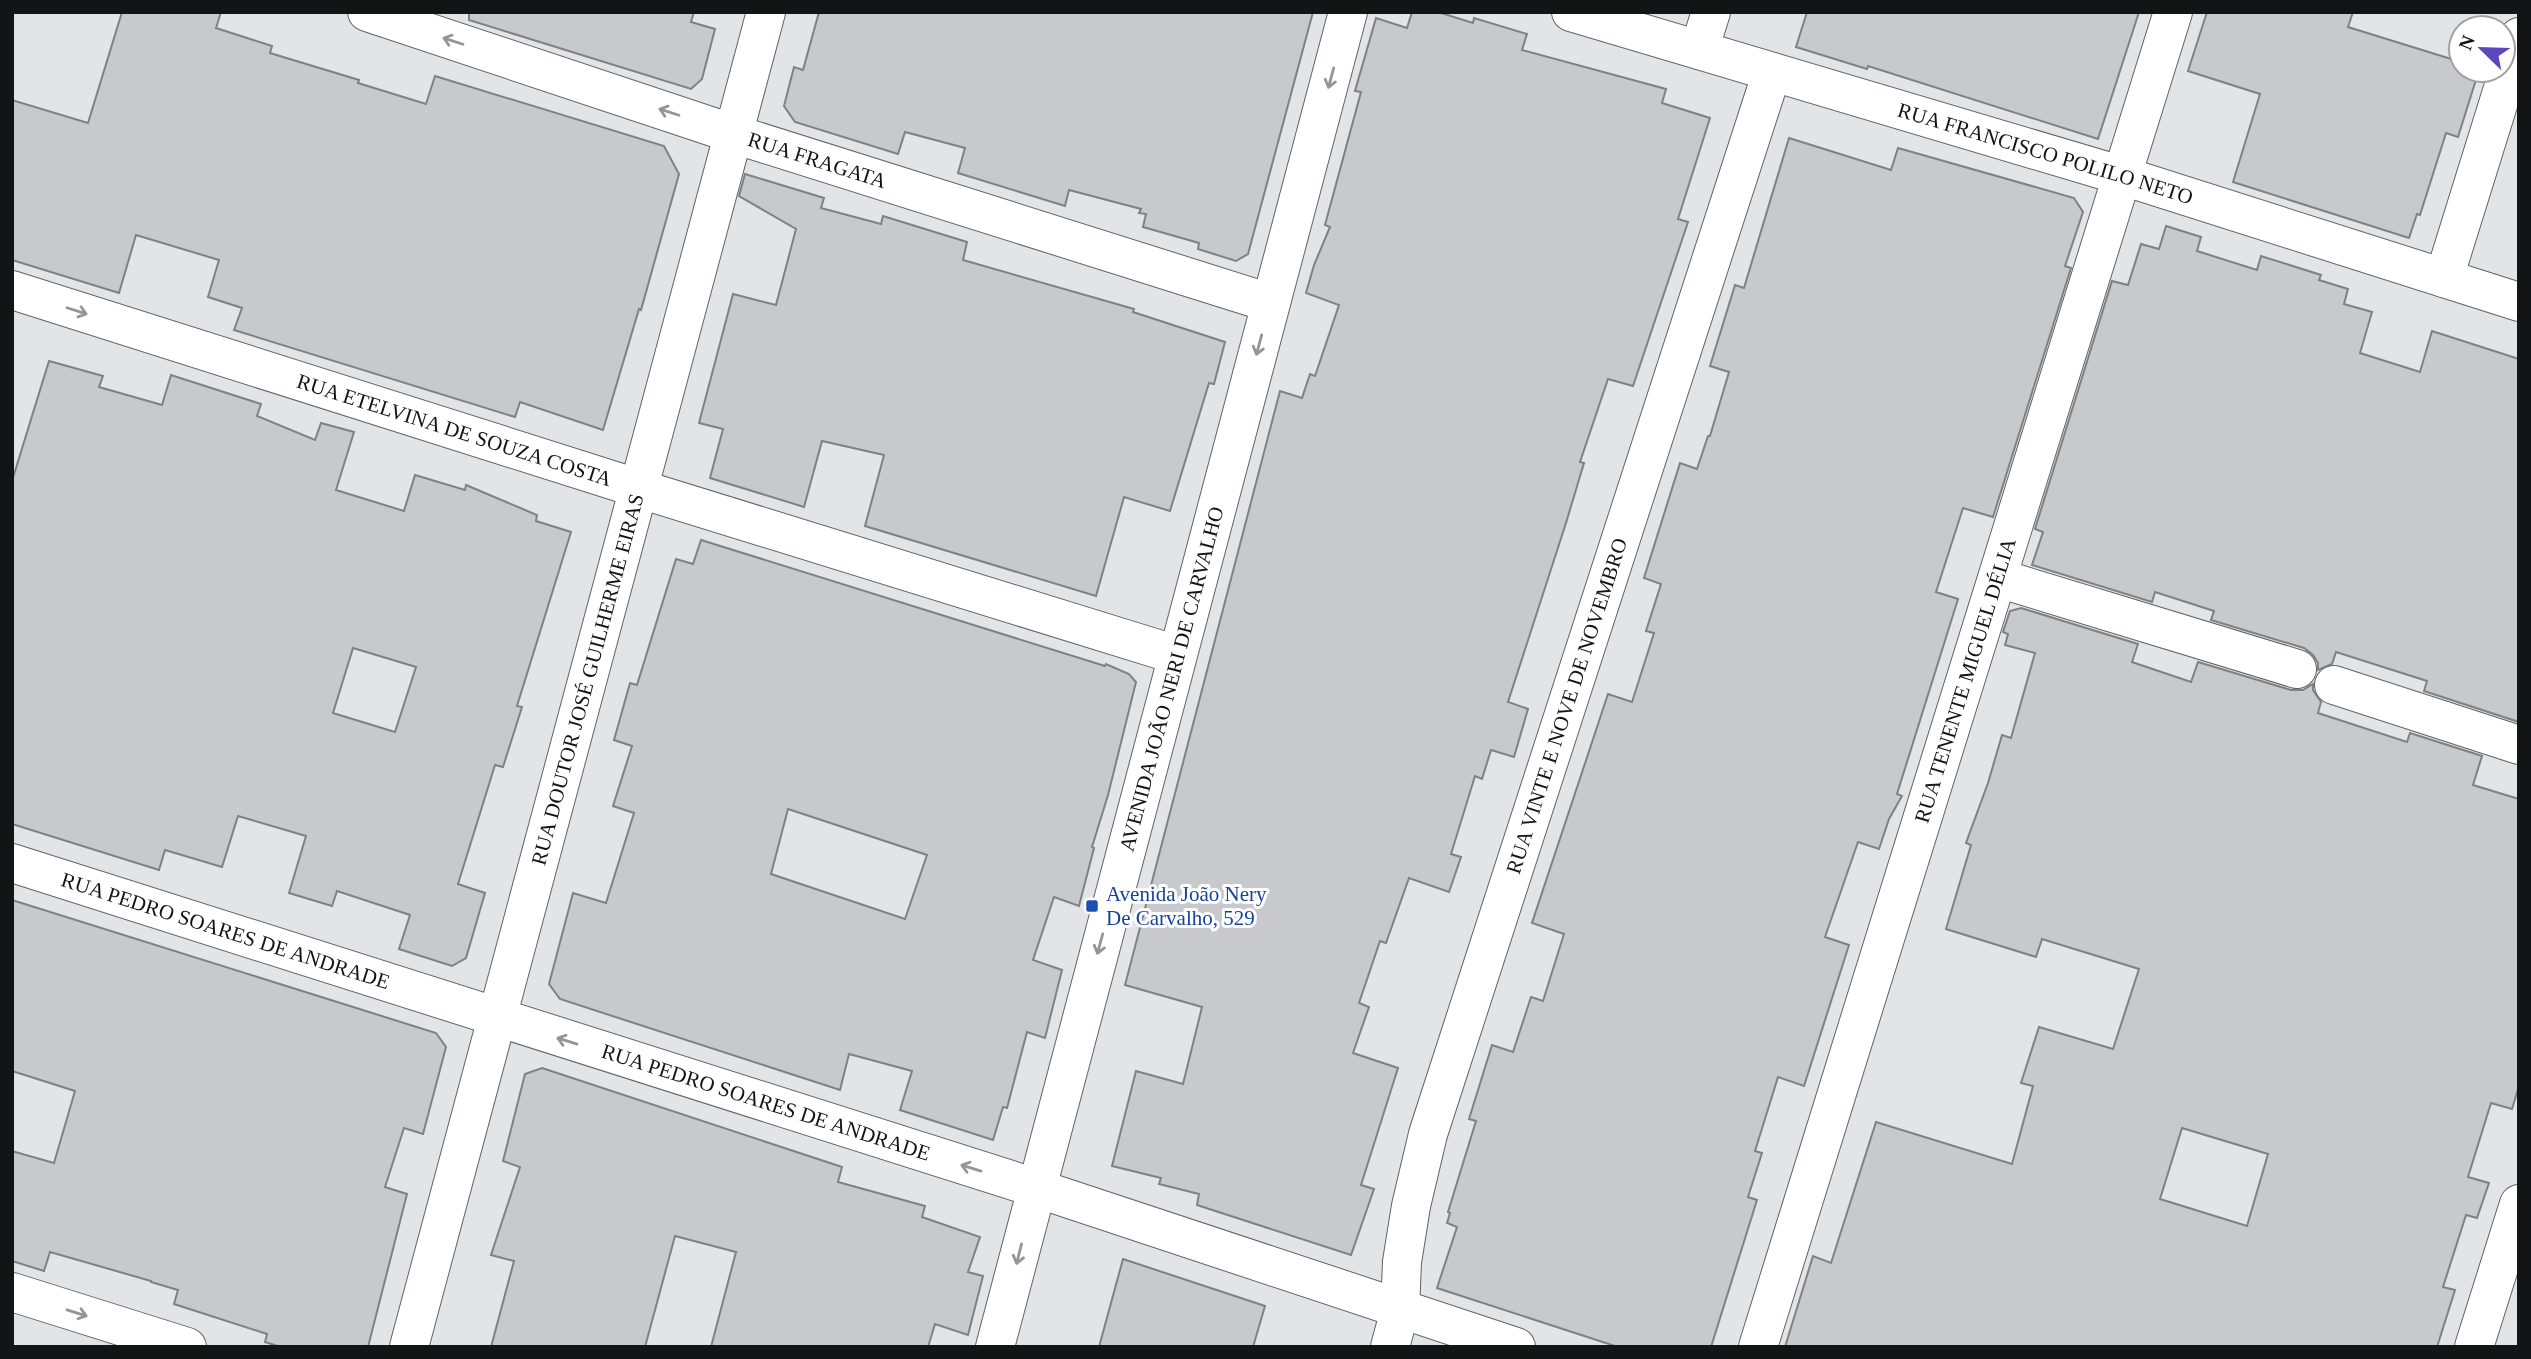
<svg xmlns="http://www.w3.org/2000/svg" width="2531" height="1359" font-family="Georgia,serif">
	<rect width="100%" height="100%" fill="#e2e4e7"/>
	<g fill="#c7c9cc" stroke="#7f8183" stroke-width="2" fill-rule="evenodd">
		<polygon points="122,12 221,12 216,28 272,46 270,53 359,80 358,83 426,104 435,76 664,146 679,174 641,310 639,309 603,430 520,402 515,417 234,330 242,308 208,297 219,260 136,235 119,293 12,260 12,100 88,123"/>
		<polygon points="469,12 694,12 691,22 715,29 702,79 691,89 469,20"/>
		<polygon points="819,12 1313,12 1248,254 1236,261 1198,249 1199,243 1143,227 1146,214 1139,213 1141,209 1069,190 1065,206 958,173 965,148 905,132 898,154 795,122 784,106 794,67 803,70"/>
		<polygon points="1412,12 1438,12 1473,23 1474,18 1527,34 1522,50 1666,89 1662,103 1710,118 1678,219 1688,222 1633,386 1608,379 1580,462 1584,463 1566,523 1508,702 1528,709 1514,757 1491,750 1482,779 1475,776 1451,854 1461,857 1449,892 1409,878 1386,943 1380,941 1359,1003 1369,1007 1353,1053 1398,1068 1361,1185 1374,1189 1351,1255 1197,1205 1199,1194 1159,1184 1161,1178 1112,1166 1136,1071 1183,1084 1202,1007 1125,985 1280,391 1302,398 1310,374 1315,376 1339,305 1306,293 1314,265 1330,227 1325,225 1361,92 1355,91 1376,18 1407,28"/>
		<polygon points="1807,12 2139,12 2098,139 1868,66 1867,69 1796,47"/>
		<polygon points="2207,12 2353,12 2348,27 2461,62 2461,70 2479,70 2458,137 2446,133 2420,215 2417,214 2409,238 2233,182 2260,94 2188,71"/>
		<polygon points="1789,138 1891,170 1898,148 2074,198 2083,212 2065,266 2071,268 1993,517 1963,508 1936,592 1958,599 1897,794 1902,796 1889,819 1879,849 1858,842 1825,937 1849,945 1804,1086 1778,1077 1755,1151 1762,1153 1748,1197 1757,1200 1711,1347 1618,1347 1437,1288 1457,1227 1447,1223 1450,1213 1448,1212 1476,1121 1469,1119 1492,1045 1513,1052 1531,997 1543,1001 1564,934 1532,923 1608,694 1632,702 1654,633 1646,631 1661,584 1644,578 1680,463 1697,469 1708,436 1710,436 1729,372 1710,366 1735,285 1744,288"/>
		<polygon points="745,174 824,198 821,208 881,224 883,216 967,242 963,260 1134,309 1133,312 1225,342 1214,384 1209,383 1170,511 1124,497 1096,596 865,526 884,455 822,441 804,507 710,478 723,429 699,423 733,294 776,305 796,229 739,196"/>
		<polygon points="2166,226 2201,237 2197,251 2257,270 2261,256 2321,275 2319,280 2348,289 2344,304 2372,312 2360,353 2420,372 2432,331 2519,359 2519,722 2424,691 2427,681 2336,652 2332,664 2318,670 2318,663 2313,655 2304,648 2211,620 2214,611 2155,592 2152,602 2032,565 2043,532 2035,529 2112,281 2128,285 2141,244 2159,249"/>
		<path d="M49 361 103 376 99 387 162 405 171 375 261 404 257 416 315 440 321 423 354 432 336 490 404 511 415 475 465 490 466 485 537 515 536 521 571 532 517 706 522 707 503 767 495 765 458 884 485 893 466 958 452 966 399 949 410 915 337 891 332 906 289 893 306 836 238 816 222 867 165 850 159 870 12 824V481ZM353 648 416 667 395 732 333 713Z"/>
		<path d="M701 540 1105 666 1106 664 1129 674 1136 682 1108 795 1092 847 1094 848 1079 906 1054 897 1033 960 1062 970 1045 1038 1027 1032 1007 1108 1003 1107 993 1140 900 1110 912 1071 849 1054 840 1090 560 999 549 984 573 893 606 903 634 813 613 806 632 746 614 740 630 683 637 685 676 559 693 564ZM788 809 927 855 905 919 771 874Z"/>
		<path d="M2021 608 2138 644 2132 662 2191 682 2198 662 2291 690H2303L2313 684V690L2321 702 2318 713 2407 742 2410 733 2482 756 2473 785 2519 799V1086L2512 1109 2491 1103 2468 1177 2489 1183 2477 1218 2466 1215 2443 1287 2455 1290 2437 1347H1785L1813 1256 1831 1263 1876 1122 2012 1164 2033 1086 2021 1083 2039 1027 2113 1049 2139 969 2042 939 2036 957 1946 929 1971 845 1966 843 1988 783 2002 735 2011 738 2035 653 2005 645 2008 634 2003 632 2010 611ZM2182 1128 2268 1154 2247 1226 2160 1199Z"/>
		<polygon points="12,900 436,1033 446,1047 423,1134 404,1128 385,1187 407,1194 368,1347 281,1347 265,1342 267,1334 174,1304 178,1290 151,1282 151,1281 50,1252 44,1271 12,1261 12,1151 54,1163 75,1091 12,1071"/>
		<polygon points="542,1068 842,1167 838,1182 925,1206 922,1217 980,1237 968,1272 983,1276 968,1335 935,1324 928,1347 711,1347 736,1252 675,1236 645,1347 491,1347 514,1261 491,1255 520,1167 503,1161 525,1074"/>
		<polygon points="1123,1259 1265,1306 1253,1347 1099,1347"/>
	</g>
	<g fill="none" stroke-linecap="round" stroke-linejoin="round">
		<defs>
			<g id="minor">
				<path id="s1" d="M367 12 734 134 1270 303"/>
				<path id="s2" d="M1571 12 2123 176 2519 302"/>
				<polyline points="1699,50 1711,12"/>
				<polyline points="2444,278 2519,37"/>
				<path id="s3" d="M12 290 637 488 1177 655"/>
				<polyline points="1998,578 2297,669"/>
				<polyline points="2334,685 2519,745"/>
				<path id="s4" d="M12 863 1036 1188 1516 1347"/>
				<polyline points="12,1292 187,1347"/>
				<path id="s5" d="M409 1347 766 12"/>
				<path id="s6" d="M995 1347 1348 12"/>
				<path id="s7" d="M1390 1347 1400 1310 1402 1262 1411 1206 1428 1134 1772 72"/>
				<path id="s8" d="M1758 1347 2173 12"/>
				<polyline points="2474,1347 2519,1204"/>
			</g>
		</defs>
		<use href="#minor" stroke="#616366" stroke-width="40"/>
		<use href="#minor" stroke="#fff" stroke-width="38"/>
	</g>
	<defs><path id="oneway-shaft" d="M-6 0H5M1.5-3L5.5 0L1.5 3" fill="none" stroke-width="1.6" stroke-linecap="round" stroke-linejoin="round" transform="scale(1.75)"/></defs>
	<g stroke="#959596">
		<use href="#oneway-shaft" transform="translate(453 41) rotate(-162)"/>
		<use href="#oneway-shaft" transform="translate(1331 78) rotate(105)"/>
		<use href="#oneway-shaft" transform="translate(669 112) rotate(-162)"/>
		<use href="#oneway-shaft" transform="translate(77 311) rotate(18)"/>
		<use href="#oneway-shaft" transform="translate(1259 345) rotate(105)"/>
		<use href="#oneway-shaft" transform="translate(1100 944) rotate(105)"/>
		<use href="#oneway-shaft" transform="translate(567 1041) rotate(-163)"/>
		<use href="#oneway-shaft" transform="translate(971 1168) rotate(-163)"/>
		<use href="#oneway-shaft" transform="translate(1019 1254) rotate(104)"/>
		<use href="#oneway-shaft" transform="translate(77 1313) rotate(17)"/>
	</g>
	<rect fill="#1a4fb4" stroke="#fff" stroke-width="2.5" x="1085" y="899" width="14" height="14" rx="3.5"/>
	<g text-anchor="middle" stroke-width="6" stroke-linejoin="round" paint-order="stroke">
		<g font-size="21" fill="#131415" stroke="#fff">
			<text dy="7" stroke="none"><textPath href="#s2" startOffset="495">RUA FRANCISCO POLILO NETO</textPath></text>
			<text dy="7" stroke="none"><textPath href="#s1" startOffset="474">RUA FRAGATA</textPath></text>
			<text dy="7" stroke="none"><textPath href="#s3" startOffset="464">RUA ETELVINA DE SOUZA COSTA</textPath></text>
			<text dy="7" stroke="none"><textPath href="#s5" startOffset="691">RUA DOUTOR JOSÉ GUILHERME EIRAS</textPath></text>
			<text dy="7" stroke="none"><textPath href="#s6" startOffset="691">AVENIDA JOÃO NERI DE CARVALHO</textPath></text>
			<text dy="7" stroke="none"><textPath href="#s8" startOffset="698">RUA TENENTE MIGUEL DÉLIA</textPath></text>
			<text dy="7" stroke="none"><textPath href="#s7" startOffset="667">RUA VINTE E NOVE DE NOVEMBRO</textPath></text>
			<text dy="7" stroke="none"><textPath href="#s4" startOffset="224">RUA PEDRO SOARES DE ANDRADE</textPath></text>
			<text dy="7" stroke="none"><textPath href="#s4" startOffset="791">RUA PEDRO SOARES DE ANDRADE</textPath></text>
		</g>
		<g font-size="21" fill="#164399" stroke="#fff" text-anchor="start">
			<text x="1106" y="901">Avenida João Nery<tspan x="1106" dy="24">De Carvalho, 529</tspan></text>
		</g>
	</g>
	<rect width="2531" height="1359" fill="none" stroke="#131415" stroke-width="28"/>
	<g transform="translate(2482 49) rotate(293)"><circle r="33" fill="#ffffff" stroke="#a1a1a1" stroke-width="2"/>
	<path d="M0-5L12 26L0 18L-12 26Z" fill="#5b46be"/>
	<text y="-10" font-size="19" font-weight="bold" text-anchor="middle" fill="#131415">N</text>
	</g>
</svg>
